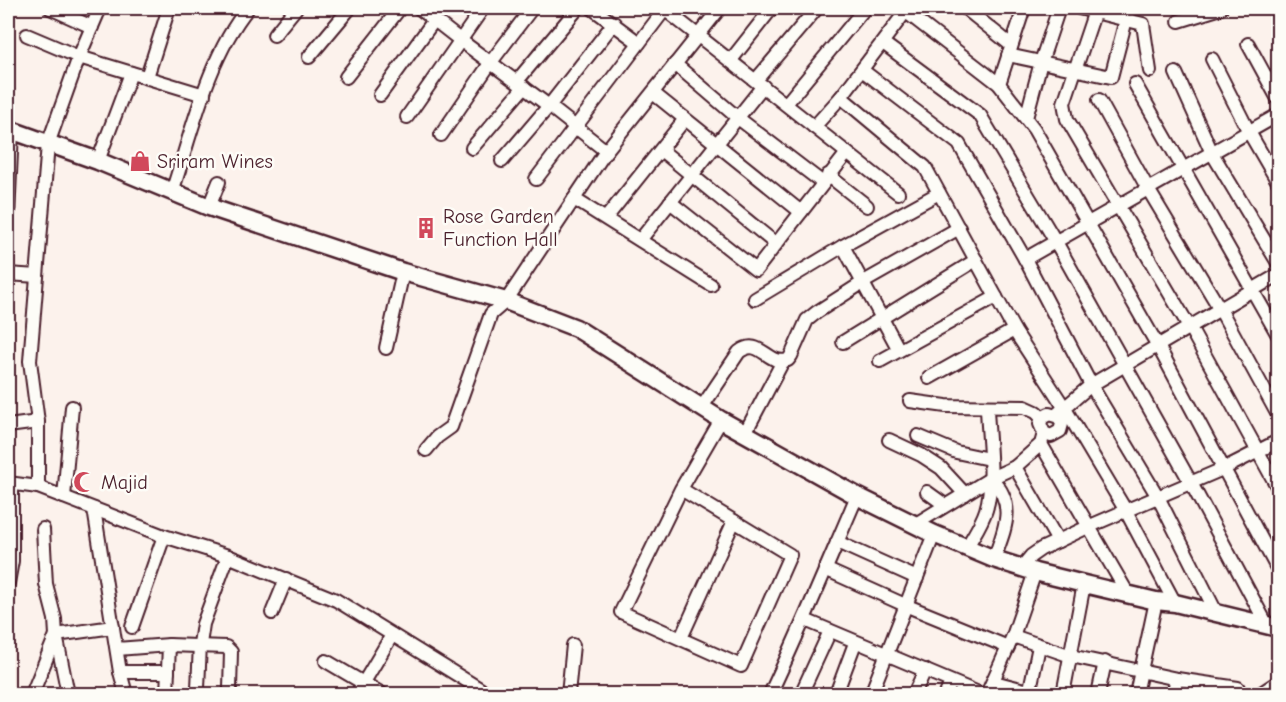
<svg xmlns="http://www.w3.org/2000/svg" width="1286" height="702" font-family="'Comic Neue',sans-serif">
	<rect width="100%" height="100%" fill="#fcf2ec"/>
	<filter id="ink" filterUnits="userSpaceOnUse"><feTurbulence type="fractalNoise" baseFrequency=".0167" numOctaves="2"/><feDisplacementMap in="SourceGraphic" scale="12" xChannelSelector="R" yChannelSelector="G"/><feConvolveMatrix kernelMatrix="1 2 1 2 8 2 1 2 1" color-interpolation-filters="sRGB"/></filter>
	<g filter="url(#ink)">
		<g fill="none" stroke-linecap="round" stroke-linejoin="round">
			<defs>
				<g id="street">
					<polyline points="50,8 92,27"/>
					<polyline points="419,8 460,40 549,106 606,151"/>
					<polyline points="592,8 639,43"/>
					<polyline points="663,8 898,193"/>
					<polyline points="901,8 999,84 1034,129 1158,346 1278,570"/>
					<polyline points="965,8 1011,45"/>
					<polyline points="1079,8 1143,24 1150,71"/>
					<polyline points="1096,8 1064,103 1067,119 1190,328 1278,488"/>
					<polyline points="1179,21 1221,8"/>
					<polyline points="27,35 79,57 204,95"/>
					<polyline points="274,35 296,8"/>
					<polyline points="883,43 980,115 1056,242 1191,483 1267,625"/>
					<polyline points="1248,44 1278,99"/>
					<polyline points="1008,55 1111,77 1129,8"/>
					<polyline points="309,57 350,8"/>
					<polyline points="1212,59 1249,132 1278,182"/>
					<polyline points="731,60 772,8"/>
					<polyline points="675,64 738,118 823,183"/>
					<polyline points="862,70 959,144 1025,259 1091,385 1158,497 1217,614"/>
					<polyline points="1176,73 1212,153 1278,263"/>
					<polyline points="147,77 169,8"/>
					<polyline points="346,77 400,8"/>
					<polyline points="756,80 817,8"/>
					<polyline points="517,81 578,8"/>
					<polyline points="999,84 1024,8"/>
					<polyline points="1135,84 1278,335"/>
					<polyline points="653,93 801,212"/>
					<polyline points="380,95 435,19"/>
					<polyline points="841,97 925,167 1014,330 1064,407 1126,511 1175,603"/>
					<polyline points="1099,100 1148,189 1220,309 1278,415"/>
					<polyline points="786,104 865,8"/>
					<polyline points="407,117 483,8"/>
					<polyline points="1026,118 1041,62 1059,8"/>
					<polyline points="814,127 841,97 906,11"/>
					<polyline points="441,135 491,62 532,8"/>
					<polyline points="472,148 524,87"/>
					<polyline points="661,150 776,244"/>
					<polyline points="98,161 131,73"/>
					<polyline points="502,161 549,106 614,23"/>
					<polyline points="828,175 867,206"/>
					<polyline points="536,179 665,9"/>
					<path d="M172 192C192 132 208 57 248 8"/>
					<polyline points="574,199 711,285"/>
					<polyline points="670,202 756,270 847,153"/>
					<polyline points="209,207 219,182"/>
					<polyline points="8,216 12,131"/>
					<polyline points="606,218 685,119"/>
					<polyline points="640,240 763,86"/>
					<polyline points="843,246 899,350"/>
					<polyline points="1025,259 1278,115"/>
					<polyline points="8,274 37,276"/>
					<polyline points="755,299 843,246 939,193"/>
					<polyline points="843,342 976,260"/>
					<polyline points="386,348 403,272"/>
					<polyline points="880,361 996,297"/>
					<polyline points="929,378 1014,330"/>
					<polyline points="910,401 946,406 1025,407 1036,412 1042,418"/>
					<path d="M702 407 739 352C760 336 767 366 788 360L791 356 807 320 817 312 862 283 959 228"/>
					<polyline points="1056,415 1091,385 1278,275"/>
					<polyline points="8,426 38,422"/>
					<polyline points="745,433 783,361"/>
					<polyline points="918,436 956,452 989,459"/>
					<polyline points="889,440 921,455 941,468 965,494"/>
					<polyline points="1041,444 1128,594"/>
					<polyline points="426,450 437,437 451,427 491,314 506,301 606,151 720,8"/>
					<polyline points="1015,467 1058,541"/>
					<path d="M991 478C1017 505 1005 528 994 559"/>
					<polyline points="8,483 38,487 38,422 30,361 48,144 79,57 100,8"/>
					<polyline points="38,487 164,536 228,556 336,600 480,689 484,694"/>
					<polyline points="681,489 790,555 741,666 621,612 681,489 721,420"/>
					<polyline points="927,492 945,505"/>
					<polyline points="64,497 72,407"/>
					<polyline points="94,509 120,672 126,694"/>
					<polyline points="914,525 991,478 1015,467 1041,444 1044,433 1040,424 1042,418 1049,414 1059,417 1062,424 1060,431 1051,436 1044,433"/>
					<polyline points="43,529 46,584 55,619 56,635 68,694"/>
					<polyline points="837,542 917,578"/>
					<path d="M967 547C973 536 982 523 986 510 995 481 988 439 987 408"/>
					<polyline points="1021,568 1031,556 1041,549 1090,526 1225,468 1278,441"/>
					<polyline points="825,569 905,605 1008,647"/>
					<polyline points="8,583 12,561 12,484"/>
					<polyline points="272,613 286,579"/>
					<polyline points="805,620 981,694"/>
					<polyline points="132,627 164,536"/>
					<polyline points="1013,636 1071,656 1177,679 1238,688"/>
					<polyline points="681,638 734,521"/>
					<polyline points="117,649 169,645 226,647 231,652 230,688"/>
					<polyline points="326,661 382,694"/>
					<polyline points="120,672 168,672"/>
					<polyline points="994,682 1040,694"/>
					<polyline points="198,688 200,644 203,624 228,556"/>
					<polyline points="32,694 56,635 113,627"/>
					<polyline points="167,694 169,645"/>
					<polyline points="357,694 392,635"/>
					<polyline points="568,694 573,645"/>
					<path d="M770 694C801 629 828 563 857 496"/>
					<polyline points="801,694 830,631"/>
					<polyline points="836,694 855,643"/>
					<polyline points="871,694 934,534"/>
					<polyline points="914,694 925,670"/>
					<polyline points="946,694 951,682"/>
					<polyline points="987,694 1013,636 1035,572"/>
					<polyline points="1029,694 1039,646"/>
					<polyline points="1063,694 1084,584"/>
					<polyline points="1098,694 1105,662"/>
					<polyline points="1136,694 1156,601"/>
					<polyline points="1173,694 1177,679"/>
					<polyline points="1260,694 1278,682"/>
				</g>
				<polyline id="secondary" points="8,129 98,161 209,207 403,272 506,301 576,328 721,420 857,496 934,534 994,559 1035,572 1084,584 1156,601 1175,603 1278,628"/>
			</defs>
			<use href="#street" stroke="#4a1f2b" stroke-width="16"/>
			<use href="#secondary" stroke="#4a1f2b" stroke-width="21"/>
			<use href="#street" stroke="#fdfcf7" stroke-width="12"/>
			<use href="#secondary" stroke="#fdfcf7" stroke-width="16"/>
		</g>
	</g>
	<defs>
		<symbol id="shop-bare" viewBox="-9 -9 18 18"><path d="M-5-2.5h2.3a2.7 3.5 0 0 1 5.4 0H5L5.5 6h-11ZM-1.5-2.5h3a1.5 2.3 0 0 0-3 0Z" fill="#d1495b" stroke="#fdfcf7" stroke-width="2.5" paint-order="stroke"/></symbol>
		<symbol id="building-bare" viewBox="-9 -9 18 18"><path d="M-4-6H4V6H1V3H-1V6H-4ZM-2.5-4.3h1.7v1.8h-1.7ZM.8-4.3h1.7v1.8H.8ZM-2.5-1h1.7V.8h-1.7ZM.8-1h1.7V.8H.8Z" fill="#d1495b" stroke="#fdfcf7" stroke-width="2.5" paint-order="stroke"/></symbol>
		<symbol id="mosque-bare" viewBox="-9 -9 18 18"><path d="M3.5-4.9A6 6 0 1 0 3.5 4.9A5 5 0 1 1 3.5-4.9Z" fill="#d1495b" stroke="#fdfcf7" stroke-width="2.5" paint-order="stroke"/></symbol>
	</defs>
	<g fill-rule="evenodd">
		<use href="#shop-bare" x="125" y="146" width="30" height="30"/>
		<use href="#building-bare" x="411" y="213" width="30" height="30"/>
		<use href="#mosque-bare" x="69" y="467" width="30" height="30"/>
	</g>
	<g text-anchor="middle" stroke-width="5" stroke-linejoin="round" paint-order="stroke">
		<g font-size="20" fill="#4a1f2b" stroke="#fdfcf7" text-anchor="start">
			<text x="157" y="168">Sriram Wines</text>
			<text x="443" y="223">Rose Garden<tspan x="443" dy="23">Function Hall</tspan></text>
			<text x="101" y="489">Majid</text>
		</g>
	</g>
	<rect width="1286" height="702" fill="none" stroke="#fdfcf7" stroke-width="30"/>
	<rect x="15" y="15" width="1256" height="672" fill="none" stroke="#4a1f2b" stroke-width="2" filter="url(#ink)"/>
</svg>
